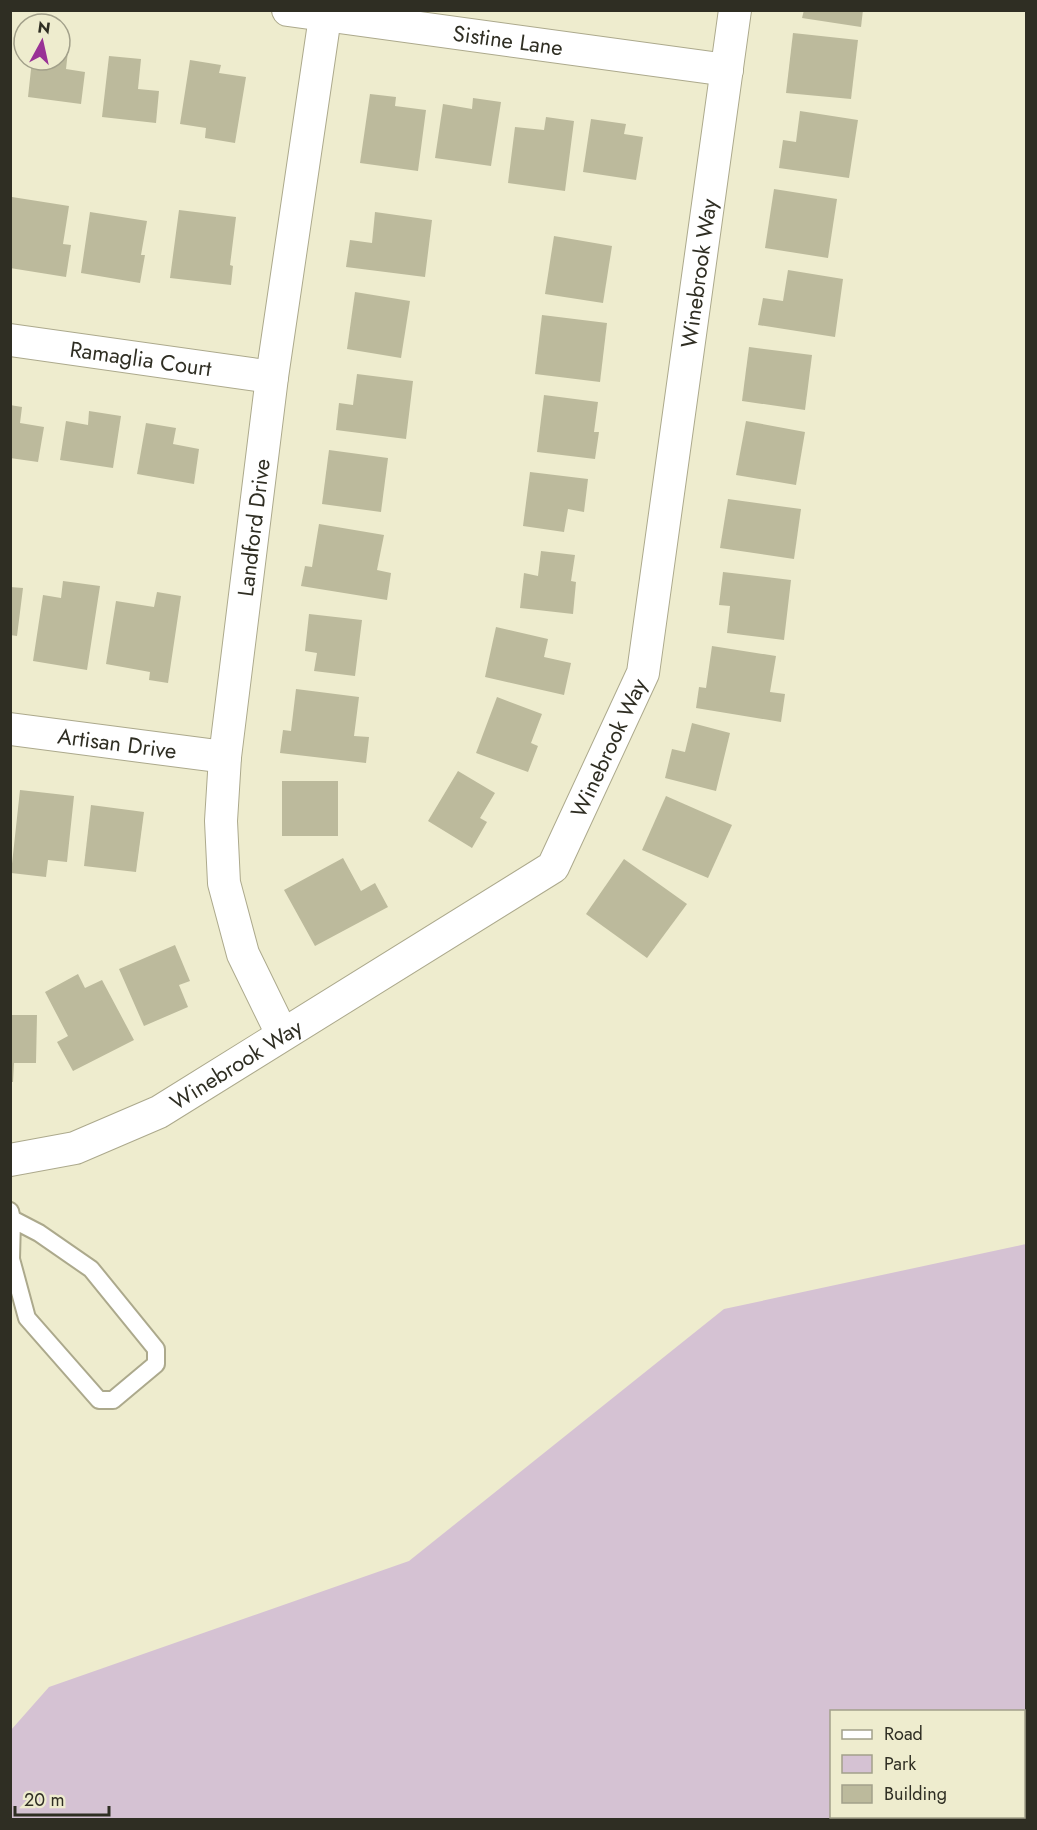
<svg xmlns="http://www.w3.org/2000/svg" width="1037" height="1830" font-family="Jost,sans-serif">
	<rect width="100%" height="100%" fill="#eeecce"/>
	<polygon fill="#d5c2d3" points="1026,1244 1026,1791 1024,1792 1024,1712 832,1712 832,1816 955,1817 947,1820 11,1819 11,1730 49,1687 409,1561 724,1309"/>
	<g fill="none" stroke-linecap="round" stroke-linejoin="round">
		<g stroke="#a48da2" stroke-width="9">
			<polyline points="1024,1730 1026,1727"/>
			<polyline points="899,1820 912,1816"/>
		</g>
	</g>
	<g fill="#bcba9c">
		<polygon points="804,10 863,10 861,27 802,18"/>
		<polygon points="793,33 858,40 851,99 786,93"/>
		<polygon points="60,41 69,42 66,69 85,72 81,104 28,97 32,60 60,60"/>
		<polygon points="109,56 141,59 138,89 159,91 156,123 102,117"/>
		<polygon points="190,60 221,65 219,73 246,77 235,143 205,138 206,128 180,124"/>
		<polygon points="370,94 396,97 395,106 426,110 418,171 360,163"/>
		<polygon points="473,98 501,102 491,166 435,158 443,104 472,109"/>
		<polygon points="800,111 858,120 849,178 779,168 783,140 796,142"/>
		<polygon points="546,117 574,121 565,191 508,183 515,127 544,130"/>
		<polygon points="591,119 626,124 624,134 643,137 636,180 583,172"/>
		<polygon points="774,189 837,199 828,258 765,248"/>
		<polygon points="12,197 69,206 63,244 71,245 66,277 10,268"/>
		<polygon points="179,210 236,217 230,265 233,266 231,285 170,278"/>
		<polygon points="90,212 147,221 141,255 145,255 140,283 81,273"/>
		<polygon points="375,212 432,220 425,277 346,267 350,240 372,243"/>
		<polygon points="554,236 612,246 603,303 545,294"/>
		<polygon points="788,270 843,279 835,337 758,325 763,298 783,301"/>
		<polygon points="355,292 410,301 401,358 347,349"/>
		<polygon points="542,315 607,323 600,382 535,374"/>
		<polygon points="749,347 812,355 805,410 742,401"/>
		<polygon points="357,374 413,381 406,439 336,430 339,403 353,405"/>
		<polygon points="544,395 598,402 594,432 599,432 595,459 537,452"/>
		<polygon points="10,405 22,407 20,423 44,427 38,462 10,458"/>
		<polygon points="89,411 121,416 113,468 60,460 66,421 88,425"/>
		<polygon points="746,421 805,432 796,485 736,475"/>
		<polygon points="146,423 176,428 173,444 199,449 194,484 137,474"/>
		<polygon points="329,450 388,458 381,512 322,504"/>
		<polygon points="530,472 588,479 584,512 568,509 564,532 523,526"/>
		<polygon points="728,499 801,509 794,559 720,548"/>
		<polygon points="319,524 384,535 377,570 391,573 387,600 301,586 305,566 312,567"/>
		<polygon points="541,551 575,555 571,581 576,582 573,614 520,608 524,573 538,576"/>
		<polygon points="723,572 791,580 784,640 727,633 730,606 719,605"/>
		<polygon points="63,581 100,586 87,670 33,661 43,595 61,598"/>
		<polygon points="10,587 23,588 17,636 10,635"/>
		<polygon points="157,592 181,596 168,683 149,680 150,672 106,664 116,601 154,607"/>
		<polygon points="309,614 362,620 355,676 314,671 317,653 305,651"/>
		<polygon points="496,627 548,639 544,657 571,663 564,695 485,677"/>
		<polygon points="712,646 776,656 770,692 785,694 781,722 696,708 699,687 706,688"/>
		<polygon points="296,689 359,697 354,736 369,737 366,763 280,753 283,730 291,731"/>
		<polygon points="497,697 542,714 531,743 538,746 528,772 476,753"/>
		<polygon points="692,723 730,733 716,791 665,778 672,749 685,752"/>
		<polygon points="458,771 495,793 480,818 487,822 472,848 428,821"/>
		<rect x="282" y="781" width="56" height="55"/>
		<polygon points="20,790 74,796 67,862 48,860 46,877 11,873"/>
		<polygon points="666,796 732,825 708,878 642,850"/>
		<polygon points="91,805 144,812 136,872 84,866"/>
		<polygon points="343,858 361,891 375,883 388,907 315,946 284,890"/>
		<polygon points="624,859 687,904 647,958 586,914"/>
		<polygon points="175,945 190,981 179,985 188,1007 144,1026 119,969"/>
		<polygon points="78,974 85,988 102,980 134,1040 73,1071 57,1042 68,1036 45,992"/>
		<polygon points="10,1015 37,1015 36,1063 14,1063 13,1082 10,1082"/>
	</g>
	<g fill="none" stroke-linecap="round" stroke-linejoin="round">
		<defs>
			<polyline id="lane" points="10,1211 12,1219 11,1259 27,1318 99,1400 113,1400 156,1364 156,1349 91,1269 39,1233 12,1219"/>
			<g id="street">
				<path id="s1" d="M288 10 727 70"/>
				<path id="s2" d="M10 340 272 377"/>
				<path id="s3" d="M10 729 225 757"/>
				<path id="s4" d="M282 1034 243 954 224 883 221 821 225 757 272 377 326 10"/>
				<path id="s5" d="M10 1160 75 1148 159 1112 553 867 643 673 735 10"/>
			</g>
		</defs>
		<use href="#lane" stroke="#aca98c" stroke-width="20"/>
		<use href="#street" stroke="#aca98c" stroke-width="34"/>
		<use href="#lane" stroke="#fff" stroke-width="16"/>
		<use href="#street" stroke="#fff" stroke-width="32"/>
	</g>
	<g text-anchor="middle" stroke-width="4.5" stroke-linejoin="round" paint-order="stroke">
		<g font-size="22" fill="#2f2e23" stroke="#eeecce">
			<text dy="8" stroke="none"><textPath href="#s1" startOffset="222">Sistine Lane</textPath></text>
			<text dy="8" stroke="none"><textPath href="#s5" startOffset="1239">Winebrook Way</textPath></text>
			<text dy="8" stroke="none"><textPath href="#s2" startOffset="132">Ramaglia Court</textPath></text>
			<text dy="8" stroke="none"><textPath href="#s4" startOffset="520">Landford Drive</textPath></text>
			<text dy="8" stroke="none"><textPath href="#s3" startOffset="108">Artisan Drive</textPath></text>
			<text dy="8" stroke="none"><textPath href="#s5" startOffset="753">Winebrook Way</textPath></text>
			<text dy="8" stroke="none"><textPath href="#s5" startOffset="248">Winebrook Way</textPath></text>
		</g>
	</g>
	<rect width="1037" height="1830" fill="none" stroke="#2f2e23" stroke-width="24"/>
	<rect x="830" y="1710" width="195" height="108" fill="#eeecce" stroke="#a2a08a" stroke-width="1.5"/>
	<rect x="842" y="1730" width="30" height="9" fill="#ffffff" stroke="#a2a08a" stroke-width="1.5"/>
	<text x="884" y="1740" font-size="18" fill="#2f2e23">Road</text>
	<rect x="842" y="1755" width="30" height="18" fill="#d5c2d3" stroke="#a2a08a" stroke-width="1.5"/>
	<text x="884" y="1770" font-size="18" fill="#2f2e23">Park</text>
	<rect x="842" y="1785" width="30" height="18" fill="#bcba9c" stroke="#a2a08a" stroke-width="1.5"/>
	<text x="884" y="1800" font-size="18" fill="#2f2e23">Building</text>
	<g transform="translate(42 42) rotate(8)"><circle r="28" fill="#eeecce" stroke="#a2a08a" stroke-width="1.5"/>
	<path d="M0-4.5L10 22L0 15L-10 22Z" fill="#993296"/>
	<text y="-9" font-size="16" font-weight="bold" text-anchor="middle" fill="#2f2e23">N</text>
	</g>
	<path d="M15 1806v9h94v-9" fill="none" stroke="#2f2e23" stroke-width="3"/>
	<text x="24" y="1806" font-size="18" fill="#2f2e23" stroke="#eeecce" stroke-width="4.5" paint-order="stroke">20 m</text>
</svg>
